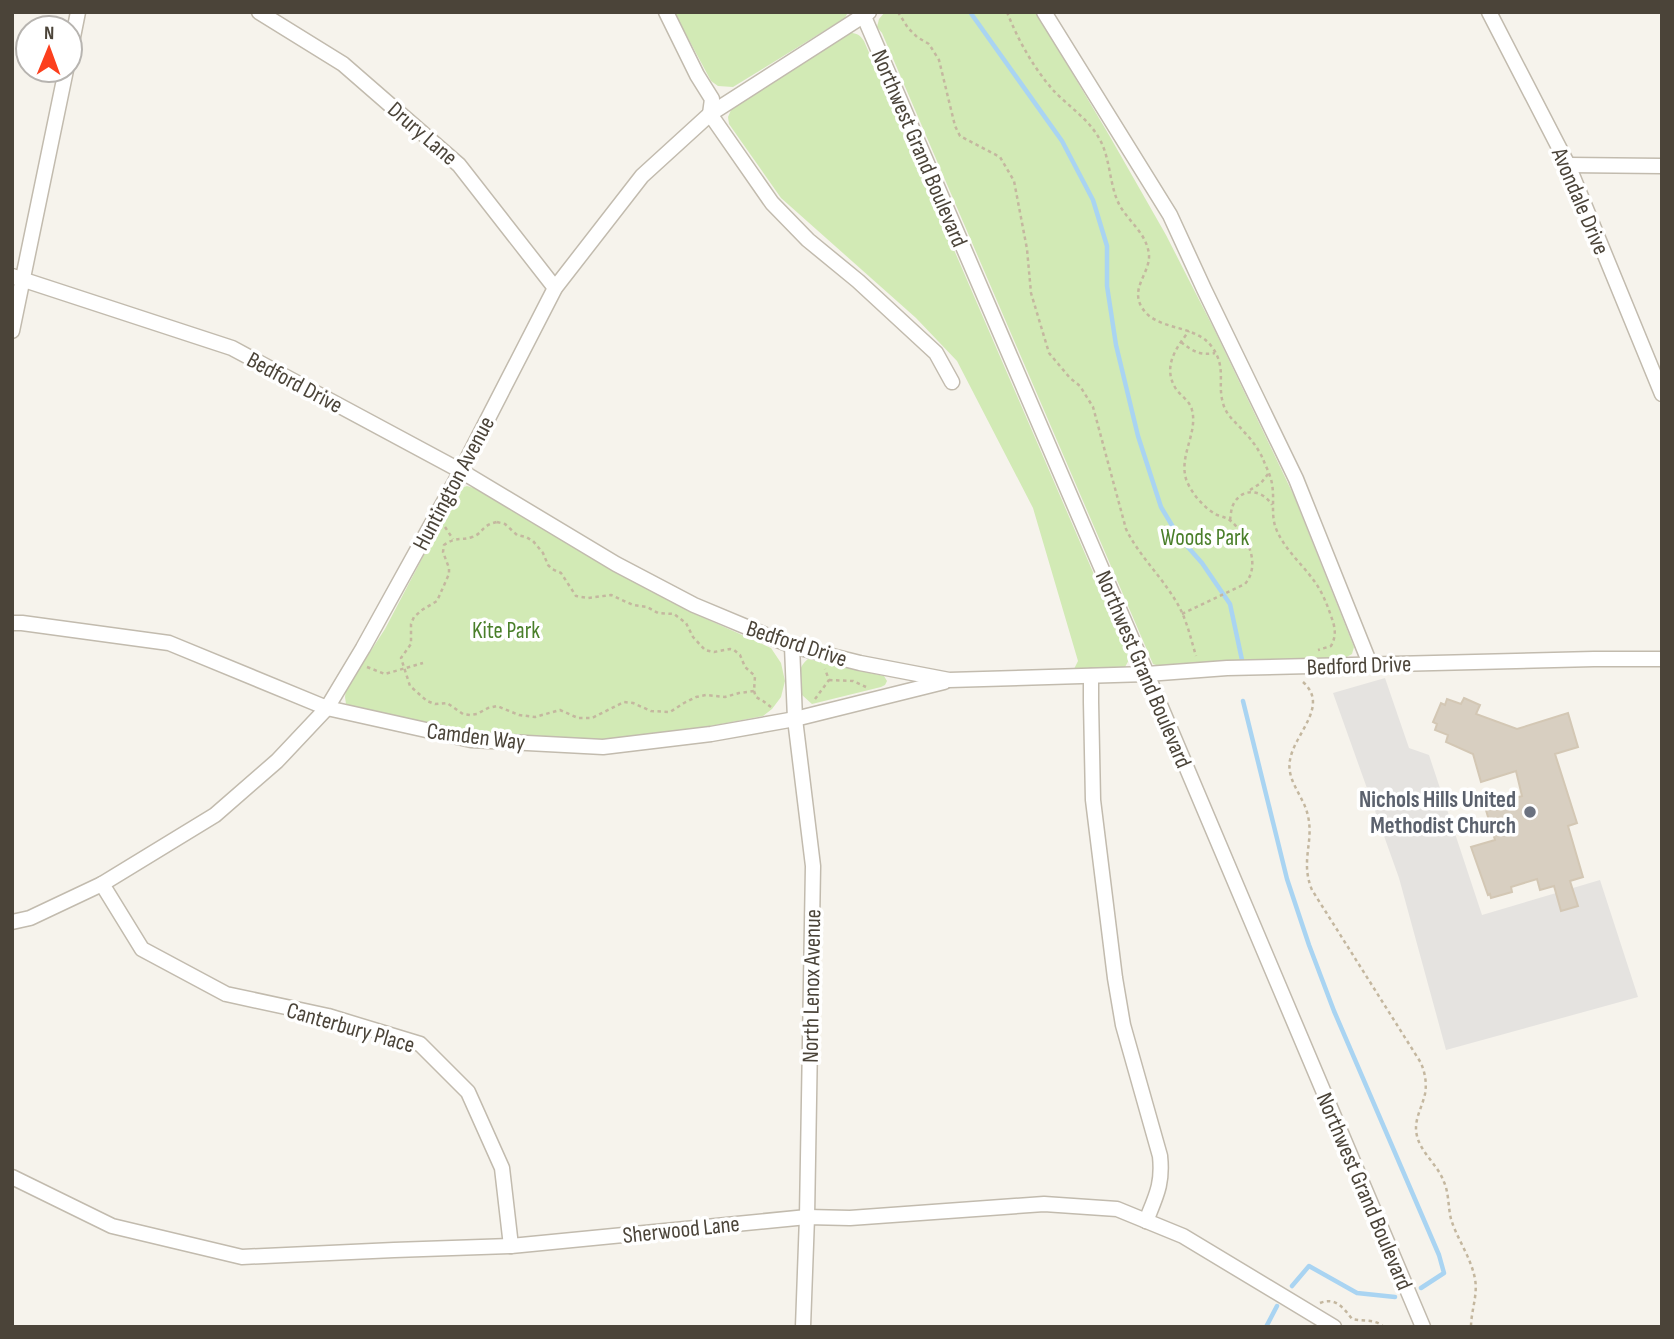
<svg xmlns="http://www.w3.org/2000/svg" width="1674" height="1339" font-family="'Sofia Sans Condensed',sans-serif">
	<rect width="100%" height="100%" fill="#f6f3ec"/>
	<g fill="#d2eab5">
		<polygon points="674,12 848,12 845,18 733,87 718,86 711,81"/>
		<polygon points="885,12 1036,12 1109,135 1166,235 1215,331 1294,496 1354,647 1352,654 1345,658 1242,660 1162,667 1153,664 882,33 877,27 879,19"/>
		<path d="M850 33C857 33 860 35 864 41L1130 658 1125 667 1074 669 1078 661 1033 508 957 361 916 318 781 198 729 124 728 117 731 110 805 59Z"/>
		<polygon points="467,486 474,488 693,613 771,648 781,663 785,681 781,697 772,709 763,716 716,725 642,738 543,741 464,733 352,707 346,704 345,697 346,689 385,629 457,492 461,488"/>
		<path d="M808 659 884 676 887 681 885 685 881 687 812 704 802 695C800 679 795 670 808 659Z"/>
	</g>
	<polygon fill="#e5e3e0" points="1385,678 1409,748 1429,755 1482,915 1600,880 1638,997 1446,1050 1399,878 1333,693"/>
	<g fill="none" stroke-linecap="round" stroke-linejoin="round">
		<g stroke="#a9d4f2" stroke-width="4.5">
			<polyline points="970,12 1062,141 1093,200 1107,246 1107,286 1116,345 1138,436 1161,507 1179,537 1202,563 1230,604 1242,660"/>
			<polyline points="1243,701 1287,879 1309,945 1334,1011 1439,1255 1444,1273 1421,1288"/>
			<polyline points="1292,1286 1309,1266 1357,1293 1395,1297"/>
			<polyline points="1266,1327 1277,1306"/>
		</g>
	</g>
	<polygon fill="#d8cfc1" stroke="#d3c7b4" stroke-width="2" points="1464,698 1480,705 1476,714 1517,729 1568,713 1578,747 1555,754 1577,823 1568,826 1583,877 1570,881 1578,906 1561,911 1554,886 1540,890 1537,879 1511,887 1512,892 1491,898 1490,894 1488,895 1471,847 1495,840 1485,807 1522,796 1516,771 1481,782 1473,754 1446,742 1448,735 1435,730 1437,724 1433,722 1441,703 1445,705 1447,699 1461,704"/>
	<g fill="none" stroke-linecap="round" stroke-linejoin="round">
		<defs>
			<g id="minor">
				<polyline points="259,12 343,64 459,165 555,288"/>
				<polyline points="666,12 697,75 712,99 710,114 772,203 808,240 858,281 936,353 952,382"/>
				<polyline points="862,12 1147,674 1423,1327"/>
				<polyline points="1044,12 1170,215 1204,289 1296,479 1370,664"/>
				<polyline points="1489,12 1568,165 1662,394"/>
				<polyline points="70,52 78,12"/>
				<polyline points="1568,165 1662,166"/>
				<polyline points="12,276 232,348 461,471 616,564 694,605 792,646 860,663 949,680 1147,674 1227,668 1594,659 1662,659"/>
				<polyline points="12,331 66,70"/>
				<polyline points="12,623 22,623 169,643 327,708 471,740 603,747 711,734 795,719 944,682"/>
				<polyline points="792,646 795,719 813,866 807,1217 803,1327"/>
				<path d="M1091 676V702L1093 800 1115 978 1123 1025 1160 1156C1163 1184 1156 1196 1146 1221"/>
				<polyline points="102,884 142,949 226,994 328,1016 420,1044 468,1092 502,1168 511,1246"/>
				<polyline points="12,922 30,918 102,884 215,815 277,761 327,708 363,648 461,471 555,288 642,176 710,114 869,12"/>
				<polyline points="12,1177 112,1226 242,1257 394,1250 511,1246 807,1217 850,1218 1044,1204 1117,1209 1183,1236 1334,1327"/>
			</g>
		</defs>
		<use href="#minor" stroke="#c2bbae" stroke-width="17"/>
		<g stroke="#c4b79f" stroke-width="2.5" stroke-dasharray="3.5 3.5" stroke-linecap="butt">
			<path d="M898 12 908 28 917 37 929 44 939 60 955 126 960 136 1000 157 1014 181 1027 249 1031 293 1049 353 1070 378 1080 386 1093 407 1126 529C1138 554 1159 574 1174 598 1186 616 1190 636 1196 656"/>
			<path d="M1007 12C1018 40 1033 67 1053 90 1068 106 1090 120 1100 140 1111 160 1109 186 1120 206 1130 223 1147 234 1149 255 1150 273 1131 287 1141 306 1155 332 1195 323 1212 347 1227 368 1217 383 1223 403 1226 416 1237 423 1245 433 1252 440 1259 450 1263 459 1266 467 1271 476 1272 484 1275 500 1270 516 1277 531 1286 551 1303 565 1315 582 1322 592 1327 604 1331 616 1335 627 1337 635 1331 646L1318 650"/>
			<path d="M1181 342C1192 351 1201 356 1215 353"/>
			<polyline points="1250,490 1261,483 1268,474"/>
			<path d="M1230 520C1231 514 1231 508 1234 503 1244 486 1264 491 1272 505"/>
			<path d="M497 522 505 524 517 535 526 537 533 541 543 553 548 565 552 569 561 573 576 596 588 598 611 595 633 605 647 607 658 613 674 614 686 623 693 637 705 650 714 652 730 649 734 650 740 655 745 667 755 676 754 691 739 693 725 697 706 695 696 697 684 703 670 712 651 711 633 703 624 702 592 718H578L560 710 535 717 519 715 497 706 488 708 477 714 470 715 463 714 447 703 435 704 427 701 410 686 401 658 411 644V624L414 617 422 610 437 601 449 574V568L443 552 444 545C457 536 461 541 472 537 483 534 481 525 497 522Z"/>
			<polyline points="445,527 453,539"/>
			<path d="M1182 614 1245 584C1261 565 1248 537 1232 522 1228 518 1223 517 1217 515 1204 508 1191 493 1186 479 1179 455 1198 433 1192 410 1190 401 1181 396 1176 389 1162 367 1176 348 1189 331"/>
			<polyline points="367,667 385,674 423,663"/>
			<polyline points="829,680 853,681 866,687"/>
			<path d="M1303 682C1330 706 1294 734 1290 760 1286 781 1304 796 1308 816 1314 843 1300 861 1312 890L1421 1063C1425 1073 1427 1083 1425 1094 1422 1108 1413 1121 1417 1136 1421 1153 1438 1165 1444 1182 1449 1193 1448 1207 1451 1219 1457 1239 1471 1257 1475 1279 1478 1295 1471 1311 1471 1327"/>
			<polyline points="754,691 756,697 763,701 771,707"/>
			<polyline points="815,699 829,680 825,669"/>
			<path d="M1320 1303C1335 1297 1343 1307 1352 1319 1363 1322 1374 1318 1384 1327"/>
		</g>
		<use href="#minor" stroke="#fff" stroke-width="14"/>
	</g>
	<circle fill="#6b7280" stroke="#fff" stroke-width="2.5" cx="1530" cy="812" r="7"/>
	<g text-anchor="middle" stroke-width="7" stroke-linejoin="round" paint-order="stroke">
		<g font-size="23" fill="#4b4439" stroke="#fff">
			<text transform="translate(423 133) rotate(41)" y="8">Drury Lane</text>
			<text transform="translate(920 148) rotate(67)" y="8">Northwest Grand Boulevard</text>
			<text transform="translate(1581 201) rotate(67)" y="8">Avondale Drive</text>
			<text transform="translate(295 382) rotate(28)" y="8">Bedford Drive</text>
			<text transform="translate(453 483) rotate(-62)" y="8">Huntington Avenue</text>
			<text transform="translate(797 643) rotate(18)" y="8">Bedford Drive</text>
			<text transform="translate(1359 665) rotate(-2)" y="8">Bedford Drive</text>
			<text transform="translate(1144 669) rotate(67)" y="8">Northwest Grand Boulevard</text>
			<text transform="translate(476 736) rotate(7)" y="8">Camden Way</text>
			<text transform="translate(811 986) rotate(-89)" y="8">North Lenox Avenue</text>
			<text transform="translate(351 1027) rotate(16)" y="8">Canterbury Place</text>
			<text transform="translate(1365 1191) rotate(67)" y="8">Northwest Grand Boulevard</text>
			<text transform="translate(681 1229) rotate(-6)" y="8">Sherwood Lane</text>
		</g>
		<g font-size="23" fill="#4a7f2a" stroke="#fff">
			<text x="1205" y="545">Woods Park</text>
			<text x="506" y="638">Kite Park</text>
		</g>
		<g font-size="23" font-weight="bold" fill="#5b616d" stroke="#fff" text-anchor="end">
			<text x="1516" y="807">Nichols Hills United<tspan x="1516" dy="26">Methodist Church</tspan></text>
		</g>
	</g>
	<rect width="1674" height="1339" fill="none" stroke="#4b4439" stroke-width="28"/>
	<g transform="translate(49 49) rotate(1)"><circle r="33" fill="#ffffff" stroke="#b7b4b0" stroke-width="2"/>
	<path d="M0-5L12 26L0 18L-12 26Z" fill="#fc3f1d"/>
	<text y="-10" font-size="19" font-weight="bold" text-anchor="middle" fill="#4b4439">N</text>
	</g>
</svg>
